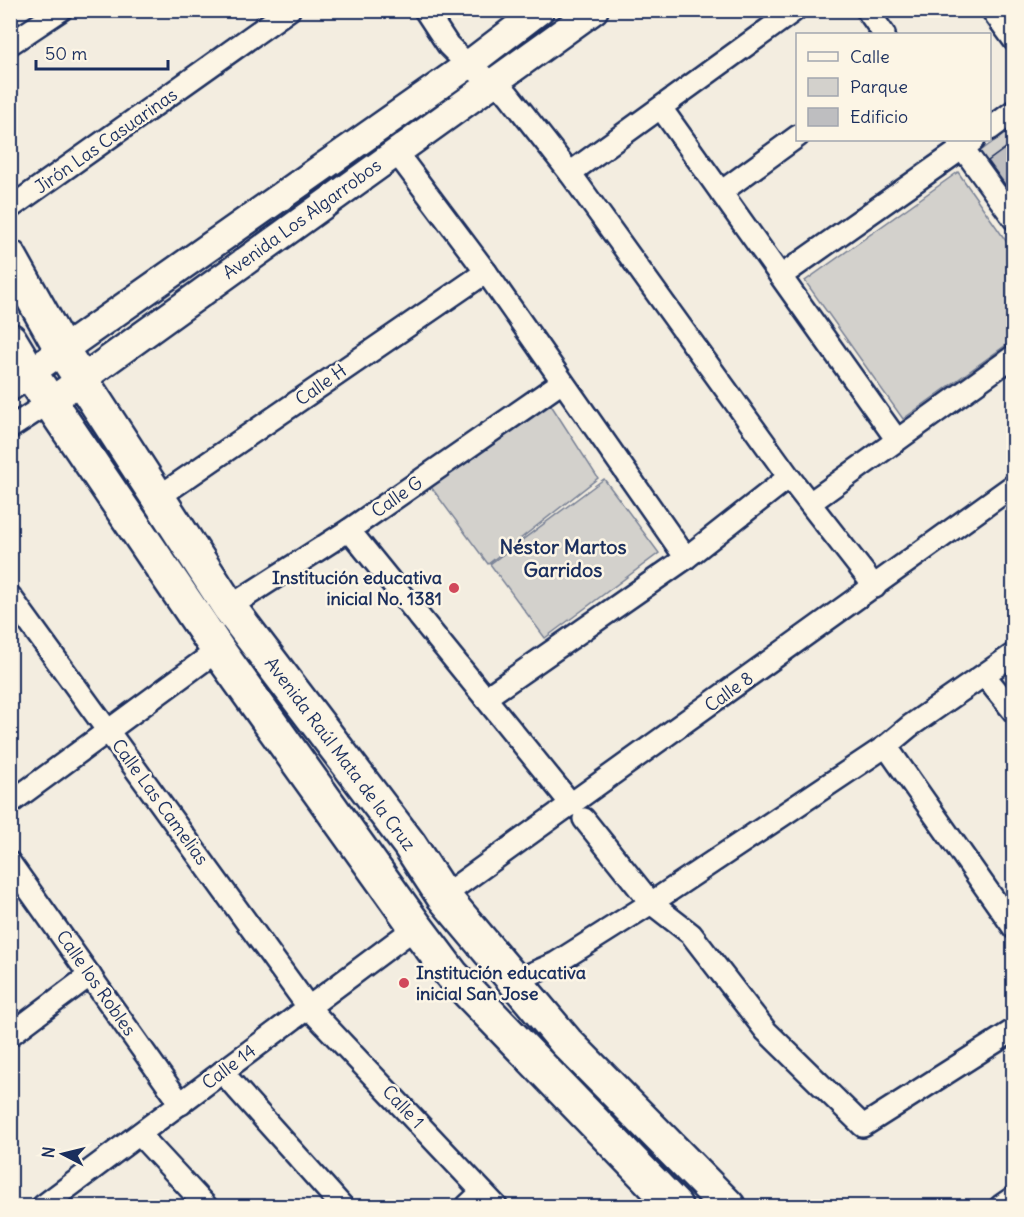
<svg xmlns="http://www.w3.org/2000/svg" width="1024" height="1217" font-family="Delius,sans-serif">
	<defs>
		<filter id="shadow"><feDropShadow dx="3.5" dy="6" stdDeviation="0" flood-color="#0004"/></filter>
	</defs>
	<rect width="100%" height="100%" fill="#f3ede0"/>
	<filter id="ink" filterUnits="userSpaceOnUse"><feTurbulence type="fractalNoise" baseFrequency=".0167" numOctaves="2"/><feDisplacementMap in="SourceGraphic" scale="12" xChannelSelector="R" yChannelSelector="G"/><feConvolveMatrix kernelMatrix="1 2 1 2 8 2 1 2 1" color-interpolation-filters="sRGB"/></filter>
	<g filter="url(#ink)">
		<g fill="#d3d1cc" stroke="#778095" stroke-width="1.5">
			<polygon points="1013,127 1013,203 978,153"/>
			<polygon points="958,172 1013,251 1013,340 903,419 805,281"/>
			<polygon points="551,405 598,478 488,564 431,487"/>
			<polygon points="604,479 659,553 545,638 490,564"/>
		</g>
		<polygon fill="#bebec0" stroke="#1b2f5e" stroke-width="1.5" filter="url(#shadow)" points="1014,142 1014,197 988,161"/>
		<g fill="none" stroke-linecap="round" stroke-linejoin="round">
			<defs>
				<g id="minor">
					<polyline points="425,10 448,45 468,65 508,94 570,173 789,477 875,587"/>
					<polyline points="867,10 884,34"/>
					<polyline points="992,10 1014,40"/>
					<polyline points="10,44 61,10"/>
					<polyline points="661,108 897,440"/>
					<polyline points="990,129 1014,111"/>
					<polyline points="957,140 1014,219"/>
					<polyline points="396,152 486,272 686,558"/>
					<polyline points="570,173 795,10"/>
					<polyline points="721,192 798,136"/>
					<polyline points="10,208 289,10"/>
					<polyline points="781,276 974,140"/>
					<polyline points="10,428 50,402"/>
					<polyline points="157,498 486,272"/>
					<polyline points="810,503 1014,356"/>
					<polyline points="349,530 572,805"/>
					<polyline points="10,596 309,1008 496,1206"/>
					<polyline points="229,607 349,530 562,382"/>
					<polyline points="984,675 1014,712"/>
					<polyline points="485,698 686,558 789,477"/>
					<polyline points="886,746 1014,928"/>
					<polyline points="10,803 218,650"/>
					<polyline points="584,819 651,903 691,934 766,1031 863,1126 1014,1030"/>
					<polyline points="10,863 181,1104"/>
					<polyline points="443,896 1014,485"/>
					<polyline points="515,981 556,963 651,903 886,746 910,726 1014,654"/>
					<polyline points="10,1035 90,975"/>
					<polyline points="222,1072 342,1206"/>
					<polyline points="140,1135 206,1206"/>
					<polyline points="43,1206 416,927"/>
					<polyline points="467,1206 482,1192"/>
					<polyline points="1001,1206 1014,1197"/>
				</g>
				<g id="tertiary">
					<polyline points="10,387 468,65 540,10"/>
					<polyline points="50,402 594,10"/>
				</g>
				<g id="primary">
					<polyline points="10,257 62,350 229,607 409,844 443,896 566,1042 728,1206"/>
					<polyline points="10,340 30,373 218,650 416,927 452,975 675,1206"/>
				</g>
			</defs>
			<use href="#minor" stroke="#1b2f5e" stroke-width="26"/>
			<use href="#tertiary" stroke="#1b2f5e" stroke-width="32"/>
			<use href="#primary" stroke="#1b2f5e" stroke-width="38"/>
			<use href="#minor" stroke="#fcf5e5" stroke-width="21"/>
			<use href="#tertiary" stroke="#fcf5e5" stroke-width="27"/>
			<use href="#primary" stroke="#fcf5e5" stroke-width="33"/>
		</g>
	</g>
	<g fill="#d1495b" stroke="#fcf5e5" stroke-width="2">
		<circle cx="454" cy="588" r="6"/>
		<circle cx="404" cy="983" r="6"/>
	</g>
	<g text-anchor="middle" stroke-width="5" stroke-linejoin="round" paint-order="stroke">
		<g font-size="18" fill="#1b2f5e" stroke="#fcf5e5">
			<text transform="translate(106 141) rotate(-35)" y="6">Jirón Las Casuarinas</text>
			<text transform="translate(302 219) rotate(-36)" y="6">Avenida Los Algarrobos</text>
			<text transform="translate(321 385) rotate(-35)" y="6">Calle H</text>
			<text transform="translate(397 497) rotate(-35)" y="6">Calle G</text>
			<text transform="translate(729 692) rotate(-36)" y="6">Calle 8</text>
			<text transform="translate(340 754) rotate(53)" y="6">Avenida Raúl Mata de la Cruz</text>
			<text transform="translate(160 802) rotate(54)" y="6">Calle Las Camelias</text>
			<text transform="translate(96 983) rotate(55)" y="6">Calle los Robles</text>
			<text transform="translate(229 1067) rotate(-37)" y="6">Calle 14</text>
			<text transform="translate(403 1107) rotate(47)" y="6">Calle 1</text>
		</g>
		<g font-size="18" font-weight="bold" fill="#1b2f5e" stroke="#fcf5e5" text-anchor="end">
			<text x="442" y="584">Institución educativa<tspan x="442" dy="21">inicial No. 1381</tspan></text>
			<text x="416" y="979" text-anchor="start">Institución educativa<tspan x="416" dy="21">inicial San Jose</tspan></text>
		</g>
		<g font-size="20" font-weight="bold" fill="#1b2f5e" stroke="#fcf5e5">
			<text x="563" y="554">Néstor Martos<tspan x="563" dy="23">Garridos</tspan></text>
		</g>
	</g>
	<rect width="1024" height="1217" fill="none" stroke="#fcf5e5" stroke-width="36"/>
	<rect x="18" y="18" width="988" height="1181" fill="none" stroke="#1b2f5e" stroke-width="2" filter="url(#ink)"/>
	<rect x="796" y="33" width="195" height="108" fill="#fcf5e5" stroke="#a2a6af" stroke-width="1.5"/>
	<rect x="808" y="52" width="30" height="9" fill="#fcf5e5" stroke="#a2a6af" stroke-width="1.5"/>
	<text x="850" y="63" font-size="18" fill="#1b2f5e">Calle</text>
	<rect x="808" y="78" width="30" height="18" fill="#d3d1cc" stroke="#a2a6af" stroke-width="1.5"/>
	<text x="850" y="93" font-size="18" fill="#1b2f5e">Parque</text>
	<rect x="808" y="108" width="30" height="18" fill="#bebec0" stroke="#a2a6af" stroke-width="1.5"/>
	<text x="850" y="123" font-size="18" fill="#1b2f5e">Edificio</text>
	<g transform="translate(63 1154) rotate(277)" stroke="#fcf5e5" stroke-width="4.5" paint-order="stroke">
	<path d="M0-4.5L10 22L0 15L-10 22Z" fill="#1b2f5e"/>
	<text y="-9" font-size="16" font-weight="bold" text-anchor="middle" fill="#1b2f5e">N</text>
	</g>
	<path d="M36 60v9h132v-9" fill="none" stroke="#1b2f5e" stroke-width="3"/>
	<text x="45" y="60" font-size="18" fill="#1b2f5e" stroke="#fcf5e5" stroke-width="4.5" paint-order="stroke">50 m</text>
</svg>
